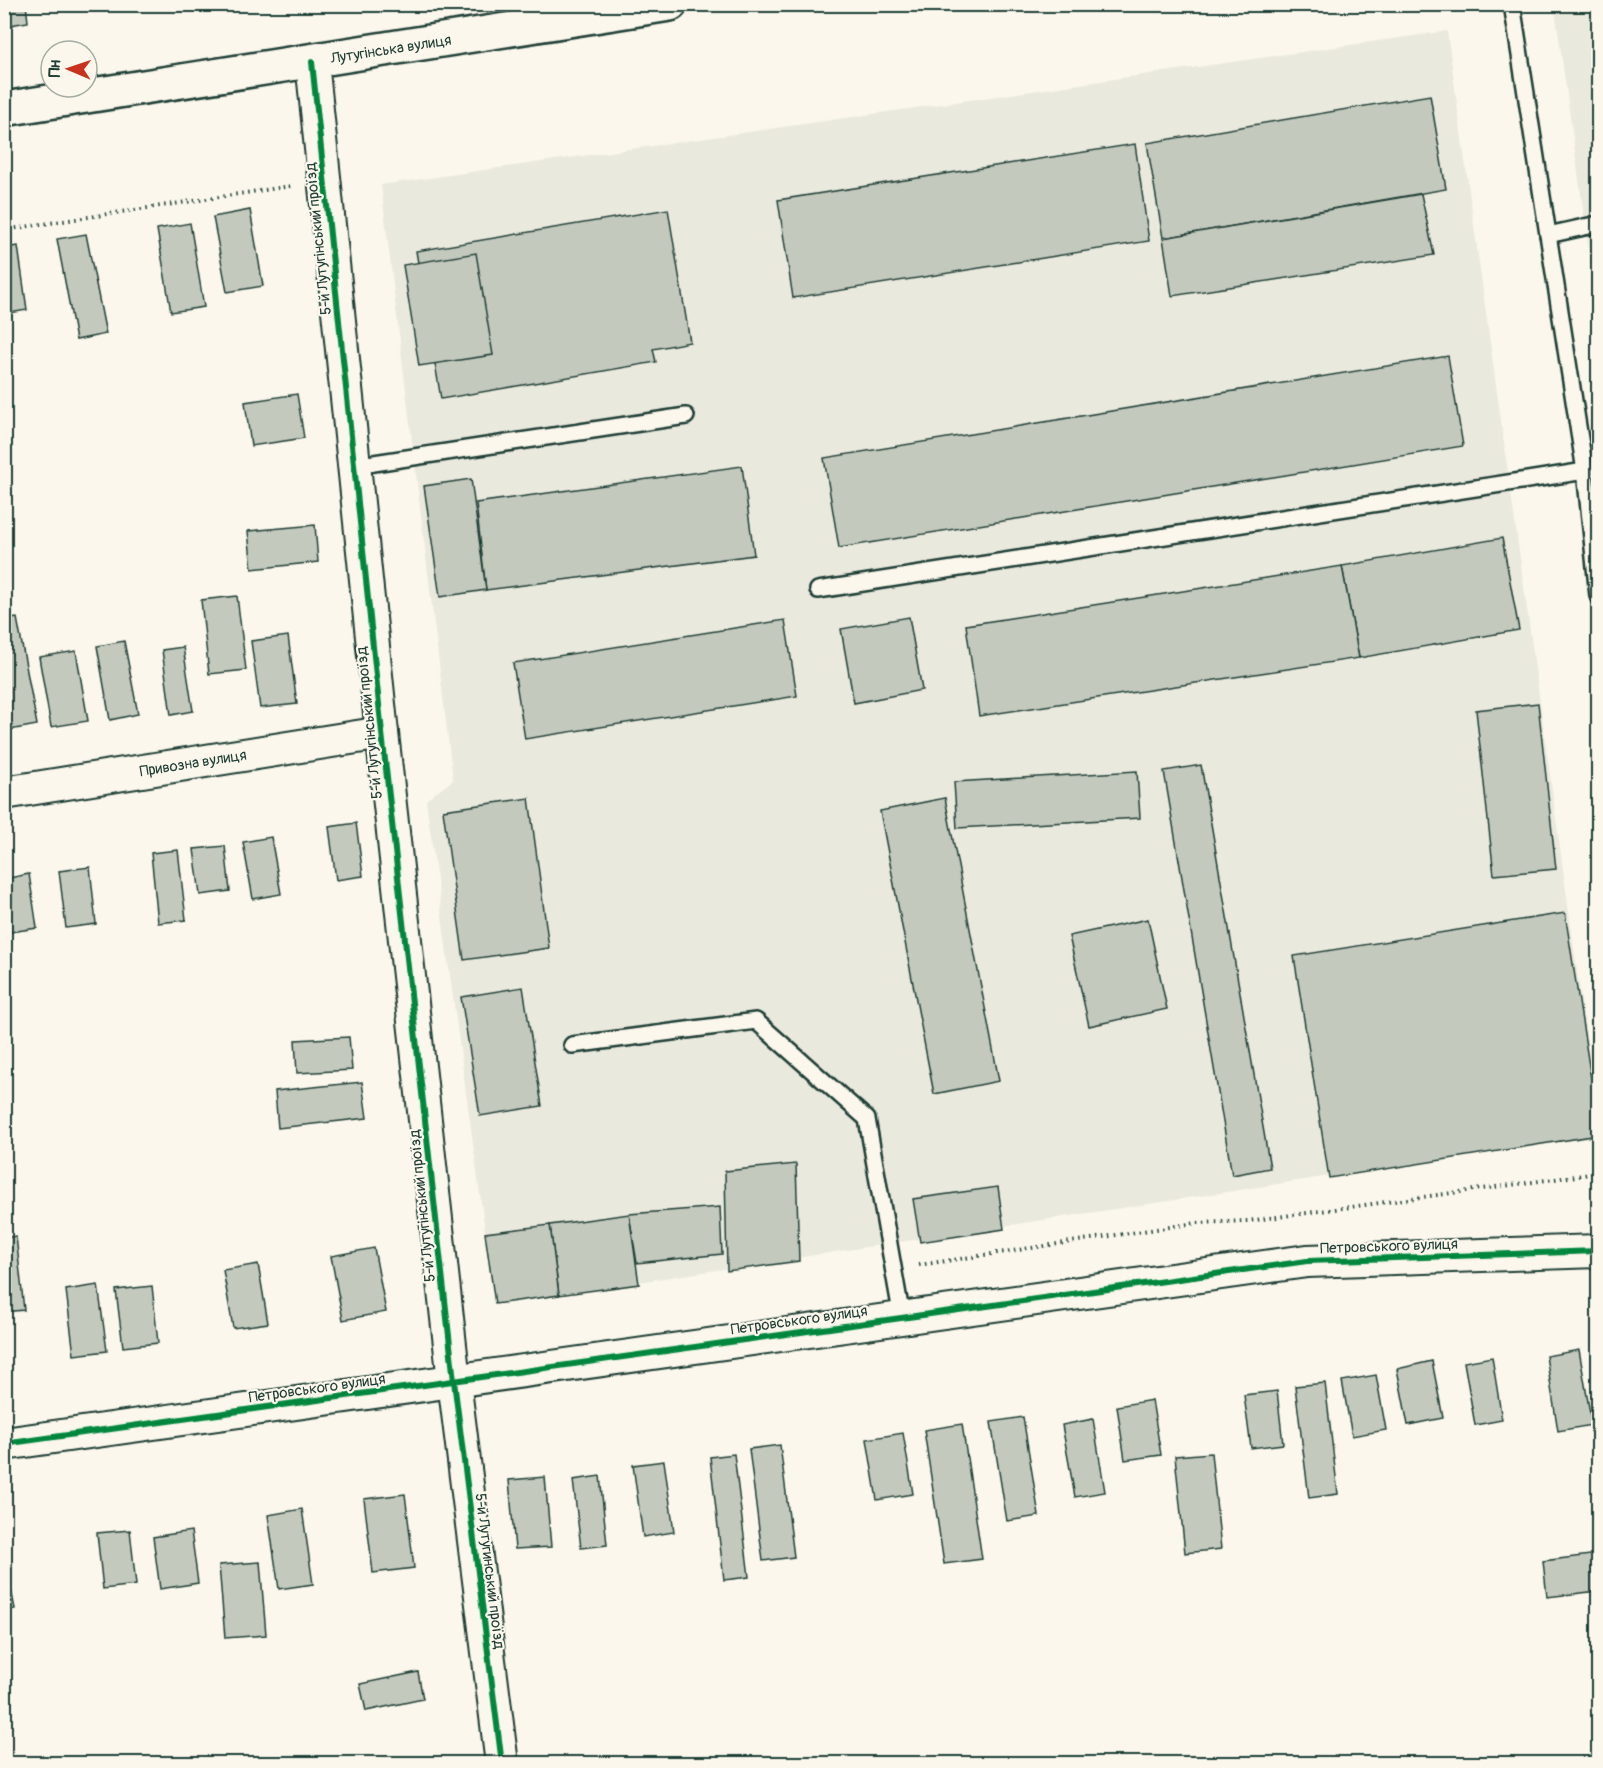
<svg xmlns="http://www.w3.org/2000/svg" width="1603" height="1768" font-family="Pangolin,sans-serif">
	<rect width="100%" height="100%" fill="#fbf7ec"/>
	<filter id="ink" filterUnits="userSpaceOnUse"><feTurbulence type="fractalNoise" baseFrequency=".0167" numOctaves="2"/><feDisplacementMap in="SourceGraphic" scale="12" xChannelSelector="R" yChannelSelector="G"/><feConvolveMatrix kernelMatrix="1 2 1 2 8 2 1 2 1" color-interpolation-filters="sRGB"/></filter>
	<g filter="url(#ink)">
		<g fill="#eae9de">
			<polygon points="1592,5 1598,5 1598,315 1555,10"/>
			<polygon points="1447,31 1598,1122 1598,1135 495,1304 426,800 453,780 381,185"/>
		</g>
		<g fill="#c4c9be" stroke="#1f3d34" stroke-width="1.5">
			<polygon points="4,4 26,4 28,22 4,26"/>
			<polygon points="95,4 132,4 96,9"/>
			<polygon points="1430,95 1446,189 1163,238 1147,143"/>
			<polygon points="1135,144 1149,241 793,298 778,200"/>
			<polygon points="1421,194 1434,255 1172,296 1163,238"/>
			<polygon points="668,209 690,342 653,349 656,362 441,399 416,251"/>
			<polygon points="250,210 263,286 227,292 213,217"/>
			<polygon points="190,223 204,307 171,312 157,229"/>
			<polygon points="86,234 106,334 76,340 57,239"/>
			<polygon points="18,246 27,310 4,314 4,248"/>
			<polygon points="476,253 493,355 419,366 403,265"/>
			<polygon points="1448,356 1463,446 839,548 824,458"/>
			<polygon points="297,394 304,438 251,446 245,402"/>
			<polygon points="742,466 754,555 486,590 476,503"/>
			<polygon points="471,479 486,590 440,597 424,486"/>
			<polygon points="315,525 318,562 252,569 248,531"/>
			<polygon points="1502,538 1519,630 1359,658 1342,566"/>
			<polygon points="1342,566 1359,658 979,716 966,625"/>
			<polygon points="237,596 246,670 209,674 201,600"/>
			<polygon points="909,617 922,690 854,703 841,629"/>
			<polygon points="17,618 37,725 4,731 4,620"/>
			<polygon points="785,620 797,696 525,739 513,663"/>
			<polygon points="288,636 297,704 260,708 251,641"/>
			<polygon points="124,641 138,714 110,720 97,646"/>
			<polygon points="183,647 193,711 171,715 162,650"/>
			<polygon points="76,651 88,721 51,727 39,657"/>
			<polygon points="1538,703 1556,869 1494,875 1476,710"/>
			<polygon points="1201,765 1270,1168 1232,1175 1164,771"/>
			<polygon points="1137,771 1140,818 957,828 954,782"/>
			<polygon points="529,798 549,948 464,960 443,810"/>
			<polygon points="945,798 999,1081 934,1094 880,811"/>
			<polygon points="356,823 363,876 336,880 329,827"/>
			<polygon points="271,837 281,894 253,899 243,842"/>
			<polygon points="225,846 230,891 200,895 194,849"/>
			<polygon points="178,850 186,920 158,923 151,853"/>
			<polygon points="90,867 96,924 66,928 59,871"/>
			<polygon points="29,874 37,928 4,933 4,879"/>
			<polygon points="1565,913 1598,1123 1598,1135 1329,1178 1294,956"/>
			<polygon points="1148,919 1167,1009 1089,1026 1069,936"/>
			<polygon points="523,987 542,1106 480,1116 461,997"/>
			<polygon points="349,1037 352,1070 297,1073 295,1040"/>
			<polygon points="362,1082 367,1118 278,1128 275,1091"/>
			<polygon points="796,1164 799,1261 727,1271 725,1171"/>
			<polygon points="998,1187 1004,1229 920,1242 913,1199"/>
			<polygon points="720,1207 722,1254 637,1263 629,1214"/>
			<polygon points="629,1214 639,1284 559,1295 550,1225"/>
			<polygon points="550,1225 559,1295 495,1304 485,1233"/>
			<polygon points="16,1236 24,1310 4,1312 4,1238"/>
			<polygon points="374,1248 386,1312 343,1320 331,1256"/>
			<polygon points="258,1264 268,1323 233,1328 223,1270"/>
			<polygon points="98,1285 107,1351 74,1355 66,1290"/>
			<polygon points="152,1286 158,1343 123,1347 116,1290"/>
			<polygon points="1579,1350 1592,1425 1558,1431 1546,1356"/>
			<polygon points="1492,1357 1502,1420 1475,1425 1464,1362"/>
			<polygon points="1432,1361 1443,1418 1408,1425 1397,1369"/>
			<polygon points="1376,1375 1386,1430 1352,1436 1342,1381"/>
			<polygon points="1325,1383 1338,1494 1309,1498 1295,1386"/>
			<polygon points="1277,1391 1283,1444 1251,1448 1244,1395"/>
			<polygon points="1152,1400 1161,1455 1125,1460 1117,1406"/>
			<polygon points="1023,1417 1039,1516 1007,1521 991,1422"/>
			<polygon points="1093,1419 1105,1492 1075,1497 1062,1425"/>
			<polygon points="962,1424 982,1559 944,1564 924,1430"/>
			<polygon points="903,1433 913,1494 877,1500 867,1439"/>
			<polygon points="780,1445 794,1557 763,1561 749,1449"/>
			<polygon points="1211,1453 1221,1549 1185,1553 1175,1456"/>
			<polygon points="734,1454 749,1577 724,1580 710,1457"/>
			<polygon points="664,1461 674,1532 643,1537 633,1465"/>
			<polygon points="600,1476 607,1545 581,1548 573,1480"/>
			<polygon points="545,1477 551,1547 515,1549 509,1480"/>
			<polygon points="405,1494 414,1568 373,1573 364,1499"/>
			<polygon points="302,1509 313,1584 279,1589 268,1515"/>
			<polygon points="130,1530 136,1585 103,1589 97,1533"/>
			<polygon points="191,1531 198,1583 160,1589 153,1537"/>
			<polygon points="1598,1554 1598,1591 1547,1597 1543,1561"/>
			<polygon points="4,1555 15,1609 4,1611"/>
			<polygon points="260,1562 266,1635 225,1638 219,1565"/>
			<polygon points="418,1672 423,1699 366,1711 360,1684"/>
		</g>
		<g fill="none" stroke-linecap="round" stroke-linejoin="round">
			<defs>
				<g id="service">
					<polyline points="1512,4 1585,471 1598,596"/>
					<polyline points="1548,235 1598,224"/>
					<polyline points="354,466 686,416"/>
					<polyline points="818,590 1585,471"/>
					<polyline points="572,1045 756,1021 867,1119 902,1318"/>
				</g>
				<g id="minor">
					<polyline points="312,62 382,733 454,1381 502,1764"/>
					<polyline points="4,793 382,733"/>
					<polyline points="4,1444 1307,1261 1598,1251"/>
				</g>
				<polyline id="primary" points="4,109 670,4"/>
			</defs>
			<use href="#service" stroke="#1f3d34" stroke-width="20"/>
			<use href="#minor" stroke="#1f3d34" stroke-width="36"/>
			<use href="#primary" stroke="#1f3d34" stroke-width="38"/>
			<g stroke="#1f3d34" stroke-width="4" stroke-dasharray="1.5 4.5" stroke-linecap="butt">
				<polyline points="4,230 291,186"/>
				<polyline points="919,1265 1196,1223 1248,1221 1598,1173"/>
			</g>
			<use href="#service" stroke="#fbf7ec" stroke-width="15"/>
			<use href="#minor" stroke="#fbf7ec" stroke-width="32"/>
			<use href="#primary" stroke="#fbf7ec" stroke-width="33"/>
			<defs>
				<g id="cycleway">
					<polyline points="312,62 382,733 454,1381 502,1764"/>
					<polyline points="4,1444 1307,1261 1598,1251"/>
				</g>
			</defs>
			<use href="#cycleway" stroke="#fbf7ec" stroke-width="10"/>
			<use href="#cycleway" stroke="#00873e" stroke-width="6"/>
		</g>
	</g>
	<g text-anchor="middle" stroke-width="4.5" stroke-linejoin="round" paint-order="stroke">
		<g font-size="15" fill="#1f3d34" stroke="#fbf7ec">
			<text transform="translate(391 49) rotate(-9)" y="5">Лутугінська вулиця</text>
			<text transform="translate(318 239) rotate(-96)" y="5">5-й Лутугінський проїзд</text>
			<text transform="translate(369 723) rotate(-96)" y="5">5-й Лутугінський проїзд</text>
			<text transform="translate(193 763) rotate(-9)" y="5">Привозна вулиця</text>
			<text transform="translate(422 1206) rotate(-96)" y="5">5-й Лутугінський проїзд</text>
			<text transform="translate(1389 1246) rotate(-2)" y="5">Петровського вулиця</text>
			<text transform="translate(799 1320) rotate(-8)" y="5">Петровського вулиця</text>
			<text transform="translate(317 1388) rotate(-8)" y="5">Петровського вулиця</text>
			<text transform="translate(490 1571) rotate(83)" y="5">5-й Лутугинський проїзд</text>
		</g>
	</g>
	<rect width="1603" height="1768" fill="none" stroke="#fbf7ec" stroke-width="24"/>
	<rect x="12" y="12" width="1579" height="1744" fill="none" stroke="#1f3d34" stroke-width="2" filter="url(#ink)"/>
	<g transform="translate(69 69) rotate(272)"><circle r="28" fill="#fbf7ec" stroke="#a3ada2" stroke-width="1.5"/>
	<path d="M0-4.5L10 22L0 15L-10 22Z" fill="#c8321e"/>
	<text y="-9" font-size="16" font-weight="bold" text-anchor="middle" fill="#1f3d34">Пн</text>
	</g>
</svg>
